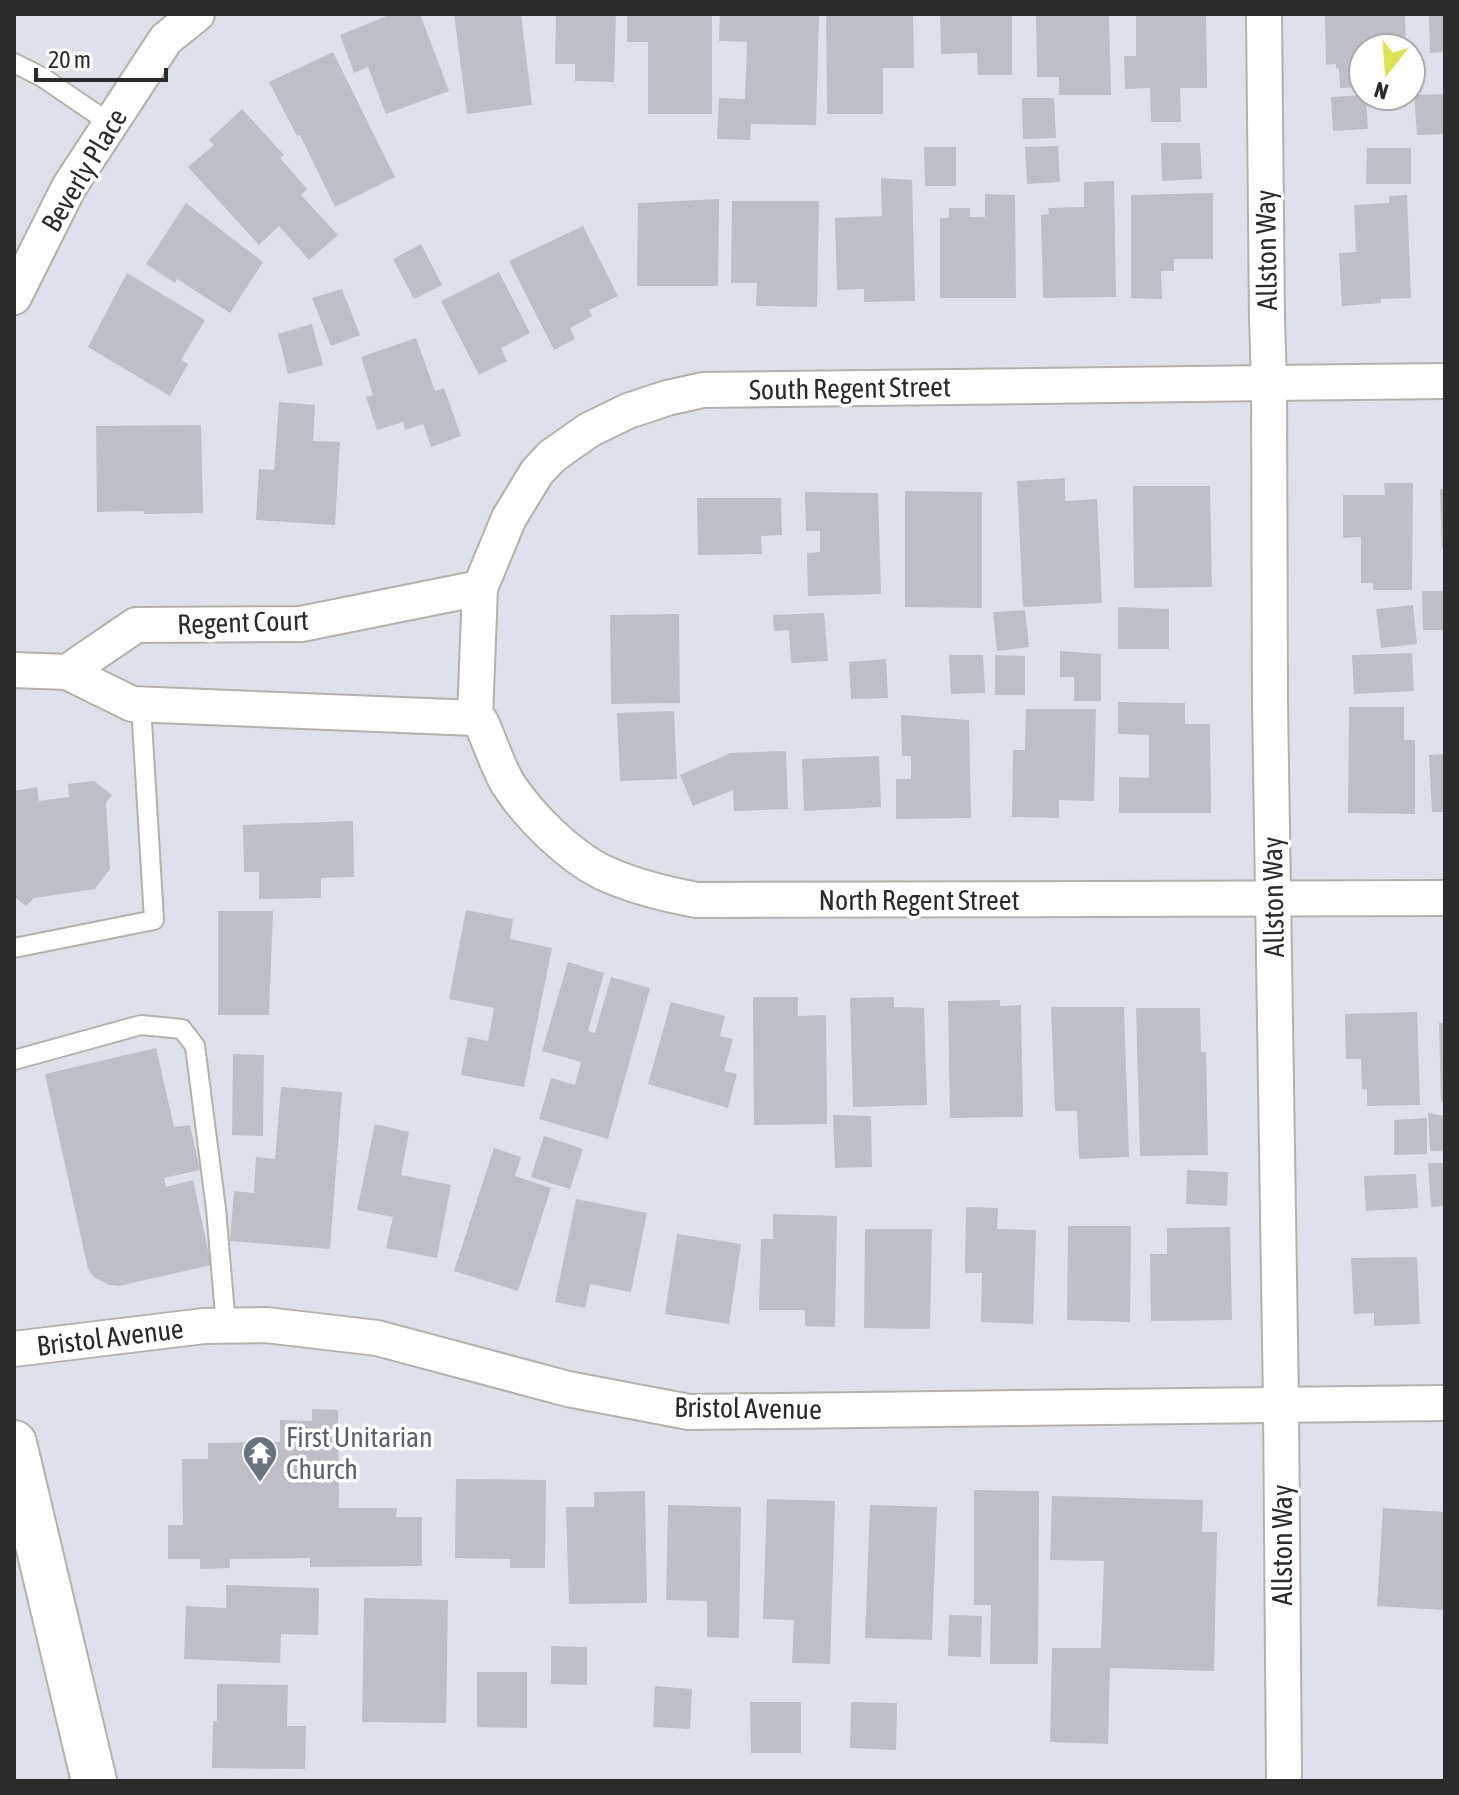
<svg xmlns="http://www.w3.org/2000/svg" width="1459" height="1795" font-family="'Asap Condensed',sans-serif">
	<rect width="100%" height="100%" fill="#dee1eb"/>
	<g fill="#bebec6">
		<polygon points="392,14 420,14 449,91 386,114 368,67 354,73 340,35"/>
		<polygon points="454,14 521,14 532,105 467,114"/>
		<polygon points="556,14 616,14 614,82 575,81 575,64 555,64"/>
		<polygon points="627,14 712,14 712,114 648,114 648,42 627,42"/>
		<polygon points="720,14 819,14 816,125 751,124 750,140 717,139 719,98 745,99 747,42 719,41"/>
		<polygon points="826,14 913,14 914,68 883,68 883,114 827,114"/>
		<polygon points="940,14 1012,14 1012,75 978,75 977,53 941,54"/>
		<polygon points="1036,14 1109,14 1111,95 1059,95 1059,77 1037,77"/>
		<polygon points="1136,14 1206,14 1207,88 1180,88 1181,122 1151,122 1150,88 1125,89 1124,56 1136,56"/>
		<polygon points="1325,14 1405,14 1406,48 1363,48 1363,87 1340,88 1339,69 1336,68 1336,64 1326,65"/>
		<polygon points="1429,14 1445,14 1445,52 1430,53"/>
		<polygon points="333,52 395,177 335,207 300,135 297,136 269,82"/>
		<polygon points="1445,94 1445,134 1417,135 1414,95"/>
		<polygon points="1363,95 1366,96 1368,129 1333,131 1331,97"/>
		<polygon points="1022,98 1054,98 1056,138 1023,139"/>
		<polygon points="242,109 284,155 280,158 307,189 301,195 338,235 309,260 279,226 259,245 188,167 214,145 209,140"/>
		<polygon points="1161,143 1200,143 1202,179 1162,181"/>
		<polygon points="1058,146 1060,182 1027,184 1025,147"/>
		<polygon points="924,147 956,147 956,186 925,186"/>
		<polygon points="1367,148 1411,148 1411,184 1366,184"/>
		<polygon points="881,178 912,180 915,301 864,302 864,289 837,290 835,218 882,216"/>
		<polygon points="1114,181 1116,297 1043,298 1041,215 1049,214 1048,208 1084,207 1084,182"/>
		<polygon points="1213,193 1213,259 1174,259 1174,271 1161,271 1162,299 1131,298 1131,195"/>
		<polygon points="985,194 1015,195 1016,298 940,298 940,218 949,218 949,208 970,208 970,217 985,217"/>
		<polygon points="1407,195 1411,298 1381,299 1381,303 1342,306 1339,253 1356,252 1354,205 1389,203 1389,196"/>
		<polygon points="719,199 718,286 637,286 638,203"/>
		<polygon points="732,201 819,201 817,307 756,306 757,283 731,283"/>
		<polygon points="186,203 263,262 230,313 177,279 175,283 146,264"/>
		<polygon points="583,226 618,296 589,310 592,316 570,328 575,339 554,350 509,261"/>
		<polygon points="421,244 442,285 414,299 393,259"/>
		<polygon points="499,272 530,333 501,348 507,361 479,375 441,301"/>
		<polygon points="127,273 205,320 181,360 188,364 170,396 88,347"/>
		<polygon points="342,289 360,335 331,346 312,298"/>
		<polygon points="312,324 323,365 288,374 278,334"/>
		<polygon points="416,338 435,391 444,388 461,436 431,447 423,424 405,430 403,422 377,430 366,397 373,395 361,357"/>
		<polygon points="279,402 315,405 313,441 340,442 335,525 256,520 259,469 274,470"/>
		<polygon points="201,425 203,513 144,514 144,511 97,512 96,426"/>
		<polygon points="1065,478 1065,501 1097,499 1102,603 1023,607 1017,481"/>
		<polygon points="1384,483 1413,483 1412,590 1373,590 1373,583 1361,583 1361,537 1343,538 1343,495 1385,495"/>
		<polygon points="1133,486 1210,486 1212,587 1134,588"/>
		<polygon points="1440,489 1445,489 1445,548 1442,548"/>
		<polygon points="905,491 982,492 982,608 905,607"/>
		<polygon points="805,492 878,493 881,594 808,596 807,553 820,552 820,531 806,531"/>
		<polygon points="697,498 781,498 782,535 761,536 762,554 698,555"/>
		<polygon points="1422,591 1445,591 1445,630 1423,630"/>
		<polygon points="1413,605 1417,644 1381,648 1376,609"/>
		<polygon points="1118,607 1169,609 1169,649 1118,649"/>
		<polygon points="1025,610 1029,647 997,651 993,612"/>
		<polygon points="824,613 828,661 791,663 789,630 774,631 773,615"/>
		<polygon points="679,614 680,703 611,704 610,615"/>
		<polygon points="1060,651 1101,654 1101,701 1074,701 1074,677 1060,677"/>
		<polygon points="1412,653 1414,691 1354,694 1352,655"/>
		<polygon points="949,655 983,655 985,693 951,694"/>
		<polygon points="995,655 1025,656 1025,695 995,695"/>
		<polygon points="886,659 888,698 851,699 849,662"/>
		<polygon points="1118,702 1185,703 1185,724 1210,724 1211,813 1119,813 1119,777 1149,778 1149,735 1118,734"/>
		<polygon points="1349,707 1404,707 1404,740 1415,740 1415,814 1348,813"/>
		<polygon points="1026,709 1096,709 1094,801 1059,800 1059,818 1012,817 1013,750 1025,750"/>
		<polygon points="674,711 677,779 620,781 617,713"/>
		<polygon points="901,715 969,720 971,818 896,819 896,779 911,779 911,756 902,756"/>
		<polygon points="786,751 788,809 734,811 733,790 693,806 680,775 731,753"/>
		<polygon points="1445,754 1445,812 1432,812 1429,755"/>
		<polygon points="879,756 881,807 804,811 802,759"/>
		<polygon points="94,781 112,795 106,803 110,869 95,889 34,898 26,906 14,897 14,886 16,883 14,868 14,791 37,787 39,801 69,797 68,784"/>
		<polygon points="353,821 354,877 321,878 321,898 259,899 259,872 244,872 243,825"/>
		<polygon points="466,910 513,919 510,939 552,948 524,1087 461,1075 468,1037 488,1041 494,1008 449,999"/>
		<polygon points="218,911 273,911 269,1015 218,1015"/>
		<polygon points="568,962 604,973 588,1031 595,1033 611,977 650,988 608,1139 539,1119 551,1078 575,1085 581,1062 542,1051"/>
		<polygon points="753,997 798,997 798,1016 826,1015 827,1124 754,1125"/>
		<polygon points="894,997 894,1007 924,1008 927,1105 853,1107 850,998"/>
		<polygon points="1000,1000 1000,1006 1021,1005 1023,1117 950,1118 948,1001"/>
		<polygon points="671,1002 725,1016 720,1036 733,1039 724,1071 737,1074 728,1108 648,1084"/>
		<polygon points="1051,1007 1124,1007 1129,1157 1079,1159 1077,1111 1055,1111"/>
		<polygon points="1136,1008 1200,1008 1201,1052 1206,1052 1208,1155 1140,1156"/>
		<polygon points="1417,1012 1420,1105 1367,1106 1367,1089 1362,1089 1361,1059 1346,1059 1345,1014"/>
		<polygon points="1439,1023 1445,1023 1445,1102 1441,1102"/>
		<polygon points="156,1048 174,1127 190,1125 200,1170 164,1178 166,1187 193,1180 211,1265 119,1286 109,1285 94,1277 88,1269 45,1074"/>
		<polygon points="233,1054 264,1055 263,1136 232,1135"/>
		<polygon points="281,1087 342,1092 330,1249 230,1241 234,1191 254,1193 256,1157 275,1159"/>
		<polygon points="1428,1113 1445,1116 1445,1151 1430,1151"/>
		<polygon points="833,1115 871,1116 872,1167 835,1168"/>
		<polygon points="1427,1118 1427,1154 1394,1155 1394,1120"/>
		<polygon points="375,1124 409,1132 401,1175 451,1185 437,1258 386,1248 393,1217 357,1210"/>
		<polygon points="544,1136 583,1149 570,1189 531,1177"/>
		<polygon points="494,1148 521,1157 515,1176 551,1188 518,1291 454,1271"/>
		<polygon points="1428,1163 1445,1163 1445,1206 1431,1207"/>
		<polygon points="1187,1170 1228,1172 1227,1206 1186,1204"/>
		<polygon points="1416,1174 1418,1208 1366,1211 1364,1176"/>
		<polygon points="576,1199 647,1213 631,1292 590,1284 585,1308 555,1302"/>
		<polygon points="966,1207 998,1208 997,1229 1036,1230 1033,1324 981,1322 982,1273 965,1273"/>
		<polygon points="773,1214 837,1216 835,1327 805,1326 805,1310 759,1310 761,1239 773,1239"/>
		<polygon points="1068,1226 1131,1226 1130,1322 1067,1320"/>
		<polygon points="1230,1227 1232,1320 1151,1321 1150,1254 1167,1254 1167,1228"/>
		<polygon points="865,1229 932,1229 930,1329 864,1328"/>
		<polygon points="677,1234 741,1244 729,1324 665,1314"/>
		<polygon points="1417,1257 1420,1324 1374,1326 1374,1313 1354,1314 1351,1258"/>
		<polygon points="312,1409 338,1410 339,1508 397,1508 396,1517 422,1517 422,1566 310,1567 310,1558 230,1559 230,1568 200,1569 200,1559 168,1559 168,1525 183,1525 182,1459 208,1459 208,1443 280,1442 280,1420 312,1421"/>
		<polygon points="456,1479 546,1480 545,1568 510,1568 510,1559 455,1558"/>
		<polygon points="974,1490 1039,1491 1038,1664 990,1664 991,1605 974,1605"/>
		<polygon points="645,1491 647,1603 569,1604 566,1507 594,1507 594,1492"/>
		<polygon points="1052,1496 1203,1500 1202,1532 1217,1532 1214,1671 1110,1668 1108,1744 1050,1742 1052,1648 1101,1648 1104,1561 1050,1560"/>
		<polygon points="767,1499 835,1501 830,1664 792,1663 794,1620 763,1619"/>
		<polygon points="668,1505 741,1507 739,1638 707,1637 707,1601 666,1600"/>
		<polygon points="870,1505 937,1507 932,1640 865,1638"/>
		<polygon points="1383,1508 1445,1512 1445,1610 1377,1606"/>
		<polygon points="226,1585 319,1588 318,1635 281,1634 280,1663 184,1659 186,1606 226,1608"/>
		<polygon points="364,1598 448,1600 446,1723 362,1722"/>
		<polygon points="949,1615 982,1616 981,1657 948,1656"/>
		<polygon points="551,1646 587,1647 587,1685 551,1684"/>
		<polygon points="477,1672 527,1672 527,1728 477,1727"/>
		<polygon points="217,1684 288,1685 287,1726 306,1726 305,1769 212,1768 213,1721 217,1721"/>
		<polygon points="655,1686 692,1689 690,1729 653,1727"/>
		<polygon points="750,1702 801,1702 801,1753 751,1753"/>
		<polygon points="851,1702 897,1703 896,1750 850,1748"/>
	</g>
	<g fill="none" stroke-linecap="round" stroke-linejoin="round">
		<defs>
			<g id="lane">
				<polyline points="14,63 42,77 111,124"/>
				<polyline points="14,948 154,920 141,705"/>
				<polyline points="14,1060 141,1025 182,1029 195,1046 216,1209 226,1326"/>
			</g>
			<g id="street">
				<polyline points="1264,14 1267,319 1269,383 1270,702 1281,1405 1284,1781"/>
				<polyline points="14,297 69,187 166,39 197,14"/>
				<polyline points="14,670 67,672"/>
				<polyline points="475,718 480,588 509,518 537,472 552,456 589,430 628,411 667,398 703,390 1445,381"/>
				<path d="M475 718 481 722C490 742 497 765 508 784 529 816 568 855 602 872 632 886 664 894 697 900L1445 898"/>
				<polyline points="475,718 132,704 67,672 136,625 301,624 480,588"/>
				<polyline points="14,1349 204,1326 266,1325 377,1338 568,1389 689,1412 1445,1403"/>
			</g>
			<polyline id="secondary" points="14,1443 94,1781"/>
		</defs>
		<use href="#lane" stroke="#b2b2a8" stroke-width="22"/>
		<use href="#street" stroke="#b2b2a8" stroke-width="38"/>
		<use href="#secondary" stroke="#b2b2a8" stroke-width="48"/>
		<use href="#lane" stroke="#fff" stroke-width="18"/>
		<use href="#street" stroke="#fff" stroke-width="34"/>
		<use href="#secondary" stroke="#fff" stroke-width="44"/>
	</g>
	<defs>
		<symbol id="temple-pin" viewBox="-11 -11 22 30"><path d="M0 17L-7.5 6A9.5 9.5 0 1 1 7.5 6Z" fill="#6b7280" stroke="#fff"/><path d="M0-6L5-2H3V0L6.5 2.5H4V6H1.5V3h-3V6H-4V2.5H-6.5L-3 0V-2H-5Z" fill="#fff"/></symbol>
	</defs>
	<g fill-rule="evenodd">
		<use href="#temple-pin" x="240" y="1433" width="40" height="54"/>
	</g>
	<g text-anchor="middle" stroke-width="7" stroke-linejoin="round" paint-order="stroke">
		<g font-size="28" fill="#2b2b2b" stroke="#fff">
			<text transform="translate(84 170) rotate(-59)" y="10">Beverly Place</text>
			<text transform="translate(1266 250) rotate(-91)" y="10">Allston Way</text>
			<text transform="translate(850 388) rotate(-1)" y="10">South Regent Street</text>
			<text transform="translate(243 622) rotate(-2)" y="10">Regent Court</text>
			<text transform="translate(1273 897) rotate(-91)" y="10">Allston Way</text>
			<text x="919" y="910">North Regent Street</text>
			<text transform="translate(110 1337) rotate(-7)" y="10">Bristol Avenue</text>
			<text transform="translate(748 1408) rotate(1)" y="10">Bristol Avenue</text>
			<text transform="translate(1282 1545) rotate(-90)" y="10">Allston Way</text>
		</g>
		<g font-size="28" fill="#5b616d" stroke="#fff" text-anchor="start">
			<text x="286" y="1447">First Unitarian<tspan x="286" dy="32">Church</tspan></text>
		</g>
	</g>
	<rect width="1459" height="1795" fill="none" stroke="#2b2b2b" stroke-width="32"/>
	<g transform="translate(1387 72) rotate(197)"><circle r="38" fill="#ffffff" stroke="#aaaaaa" stroke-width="2"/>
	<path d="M0-6L14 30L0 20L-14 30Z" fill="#dce452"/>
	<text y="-12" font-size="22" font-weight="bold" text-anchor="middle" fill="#2b2b2b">N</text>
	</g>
	<path d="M36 68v12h130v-12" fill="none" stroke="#2b2b2b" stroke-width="4"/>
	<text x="48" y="68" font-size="24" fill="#2b2b2b" stroke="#ffffff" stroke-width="6" paint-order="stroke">20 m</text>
</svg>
